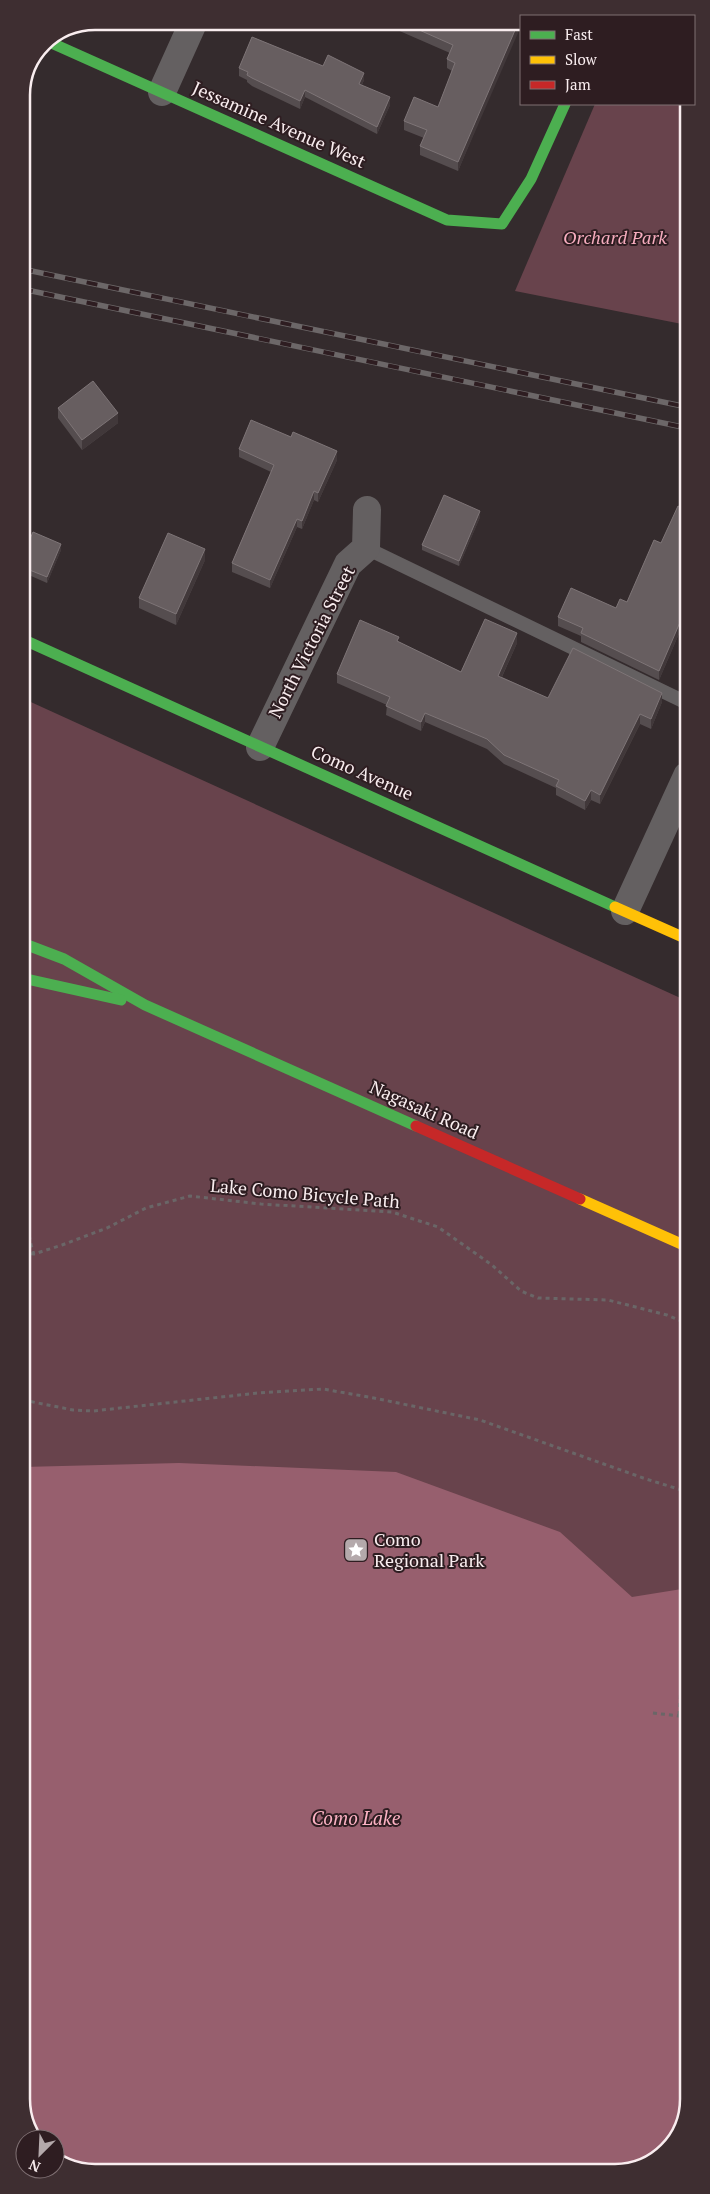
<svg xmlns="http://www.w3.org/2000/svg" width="710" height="2194" font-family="'PT Serif',serif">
	<rect width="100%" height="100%" fill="#342b2d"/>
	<g fill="#68434c">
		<polygon points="595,104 686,104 687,325 515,291"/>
		<polygon points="22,698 687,1001 689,2099 673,2144 634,2170 90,2173 55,2158 55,2139 37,2139 24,2118"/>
	</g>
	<polygon fill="#975f6e" points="179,1463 396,1472 560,1532 632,1597 688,1588 689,2099 673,2144 634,2170 90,2173 55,2158 55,2139 37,2139 24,2118 23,1467"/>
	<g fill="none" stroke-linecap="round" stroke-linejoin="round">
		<g stroke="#6a6667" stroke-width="3" stroke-dasharray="4 4" stroke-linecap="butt">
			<path d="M23 1180C29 1205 25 1230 34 1254"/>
			<polyline points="23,1253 34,1254 62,1245 107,1228 146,1208 190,1196 261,1204 392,1212 438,1227 492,1265 521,1291 538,1298 608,1300 667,1315 688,1324"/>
			<polyline points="23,1400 73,1410 93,1411 258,1393 323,1389 374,1398 480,1420 646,1479 688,1492"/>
			<polyline points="653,1713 688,1717"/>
			<polyline points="679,1715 688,1588"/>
		</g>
		<polyline stroke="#646061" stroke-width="14" points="366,548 687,703"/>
		<g stroke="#646061" stroke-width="28">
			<polyline points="162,92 194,21"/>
			<polyline points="260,747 348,564 366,548 367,510"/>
			<polyline points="625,911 687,776"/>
		</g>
		<g stroke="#4caf50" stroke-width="11">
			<polyline points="47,41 447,220 502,224 531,179 565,104"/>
			<polyline points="22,639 615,907"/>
			<polyline points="22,943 64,959 145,1005 416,1126"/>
			<polyline points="22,978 121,1000"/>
		</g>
		<g stroke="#ffc107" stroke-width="11">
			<polyline points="615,907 687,939"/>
			<polyline points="580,1199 688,1247"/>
		</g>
		<polyline stroke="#c62828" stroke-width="11" points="416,1126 580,1199"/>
		<defs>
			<g id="rail">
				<polyline points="22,269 687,407"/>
				<polyline points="22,289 687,428"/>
			</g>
		</defs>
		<use href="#rail" stroke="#6c6768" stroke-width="5.5"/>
		<use href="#rail" stroke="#2e1d21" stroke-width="4" stroke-dasharray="11" stroke-linecap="butt"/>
	</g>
	<g fill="#554d4f">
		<polygon points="395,21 521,21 458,171 420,155 420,146 424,138 404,130 404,121 438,107 452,71 447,68 447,59 450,53 395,29"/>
		<polygon points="323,66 364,80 362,85 390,105 377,134 305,97 300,109 252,86 247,82 247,80 239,76 239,68"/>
		<polygon points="58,408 118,423 82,450 58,418"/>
		<polygon points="239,449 337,460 318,502 314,500 302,529 297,527 270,588 232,572 232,563 271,472 239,457"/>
		<polygon points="687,510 687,615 659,680 581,642 581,636 558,626 558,617 616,608 627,602 661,543"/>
		<polygon points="480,517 459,566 422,550 422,545"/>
		<polygon points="61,550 47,583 22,572 22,557"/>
		<polygon points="205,560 176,625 139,608 139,598"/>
		<polygon points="399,642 461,672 517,643 502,677 548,698 662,702 651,729 640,724 600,804 591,800 585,810 556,795 556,788 504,764 487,749 425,722 421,731 386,715 387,705 337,683 337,674"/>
	</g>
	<g fill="#41383a">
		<polygon points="519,21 521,21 521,26 458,171 458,162"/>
		<polygon points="364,73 364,80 359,91 359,84"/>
		<polygon points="305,90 305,97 300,109 300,101"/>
		<polygon points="390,97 390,105 377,134 377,127"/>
		<polygon points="118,413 118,423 82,450 82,440"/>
		<polygon points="337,451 337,460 318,502 318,493"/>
		<polygon points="314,491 314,500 302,529 302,521"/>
		<polygon points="480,511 480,517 459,566 459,561"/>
		<polygon points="297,519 297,527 270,588 270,580"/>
		<polygon points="61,544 61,550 47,583 47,577"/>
		<polygon points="205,549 205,560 176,625 176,614"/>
		<polygon points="687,606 687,615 659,680 659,671"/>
		<polygon points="517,633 517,643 498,685 498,676"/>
		<polygon points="662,693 662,702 651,729 651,719"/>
		<polygon points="425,713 425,722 421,731 421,722"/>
		<polygon points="640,714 640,724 600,804 600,795"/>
		<polygon points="591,790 591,800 585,810 585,801"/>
	</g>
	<g fill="#675e60" stroke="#7e7577">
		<polygon points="399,21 519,21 458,162 420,146 427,130 404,121 414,97 438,107 455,63 447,59 453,45"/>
		<polygon points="252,37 323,66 328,55 364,73 359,84 390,97 377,127 305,90 300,101 252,78 247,75 248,72 239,68"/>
		<polygon points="93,381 118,413 82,440 58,408"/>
		<polygon points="251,420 291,437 293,432 337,451 318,493 314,491 302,521 297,519 270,580 232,563 274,465 239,449"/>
		<polygon points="444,495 480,511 459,561 422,545"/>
		<polygon points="678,506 687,510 687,606 659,671 581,633 583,628 558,617 571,588 616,608 620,599 627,602 654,540 661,543"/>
		<polygon points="33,532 61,544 47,577 22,567 22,557"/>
		<polygon points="168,533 205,549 176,614 139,598"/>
		<polygon points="485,619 517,633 498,676 548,698 573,648 662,693 651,719 640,714 600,795 591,790 585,801 556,786 559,780 504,755 487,739 425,713 421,722 386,706 390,697 337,674 360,620 399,637 397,641 461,672"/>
	</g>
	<defs>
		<symbol id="sight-square" viewBox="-11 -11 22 22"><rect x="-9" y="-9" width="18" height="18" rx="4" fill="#b4a9ab" stroke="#2e1d21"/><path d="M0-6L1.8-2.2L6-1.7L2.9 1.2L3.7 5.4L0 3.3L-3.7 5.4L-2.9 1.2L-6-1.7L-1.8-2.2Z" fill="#fff"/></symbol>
	</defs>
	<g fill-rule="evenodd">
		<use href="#sight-square" x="342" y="1536" width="28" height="28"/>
	</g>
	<g text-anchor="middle" stroke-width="4" stroke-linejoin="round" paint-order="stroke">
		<g font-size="18" fill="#f9edef" stroke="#2e1d21">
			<text transform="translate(279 125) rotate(24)" y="6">Jessamine Avenue West</text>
			<text transform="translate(312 642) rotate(-63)" y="6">North Victoria Street</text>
			<text transform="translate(362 773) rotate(24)" y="6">Como Avenue</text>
			<text transform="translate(424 1110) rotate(24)" y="6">Nagasaki Road</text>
			<text transform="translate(305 1194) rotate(5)" y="6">Lake Como Bicycle Path</text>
		</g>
		<g font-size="18" font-style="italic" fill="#f7adbf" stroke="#2e1d21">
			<text x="615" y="244">Orchard Park</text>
		</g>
		<g font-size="18" fill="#f9edef" stroke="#2e1d21" text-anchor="start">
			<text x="374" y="1546">Como<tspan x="374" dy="21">Regional Park</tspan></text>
		</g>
		<g font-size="19" font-style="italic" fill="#fcb2c4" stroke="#2e1d21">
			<text x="356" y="1825">Como Lake</text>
		</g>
	</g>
	<path d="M0 0H710V2194H0ZM95 30H615A65 65 0 0 1 680 95V2099A65 65 0 0 1 615 2164H95A65 65 0 0 1 30 2099V95A65 65 0 0 1 95 30Z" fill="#3e2e31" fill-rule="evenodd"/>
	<path fill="none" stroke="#f9edef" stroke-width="2.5" d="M95 30H615A65 65 0 0 1 680 95V2099A65 65 0 0 1 615 2164H95A65 65 0 0 1 30 2099V95A65 65 0 0 1 95 30Z"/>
	<rect x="520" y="15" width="175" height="90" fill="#2e1d21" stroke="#7f7073"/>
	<rect x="530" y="31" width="25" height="8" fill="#4caf50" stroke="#7f7073"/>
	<text x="565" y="40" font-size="15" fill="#f9edef">Fast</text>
	<rect x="530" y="56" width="25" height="8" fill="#ffc107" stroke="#7f7073"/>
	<text x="565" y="65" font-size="15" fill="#f9edef">Slow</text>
	<rect x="530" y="81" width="25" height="8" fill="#c62828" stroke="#7f7073"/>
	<text x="565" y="90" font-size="15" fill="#f9edef">Jam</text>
	<g transform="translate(40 2154) rotate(204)"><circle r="24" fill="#2e1d21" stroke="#7f7073"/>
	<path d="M0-4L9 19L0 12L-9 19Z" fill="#b4a9ab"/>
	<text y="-8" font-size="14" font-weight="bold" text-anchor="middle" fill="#f9edef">N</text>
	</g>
</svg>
